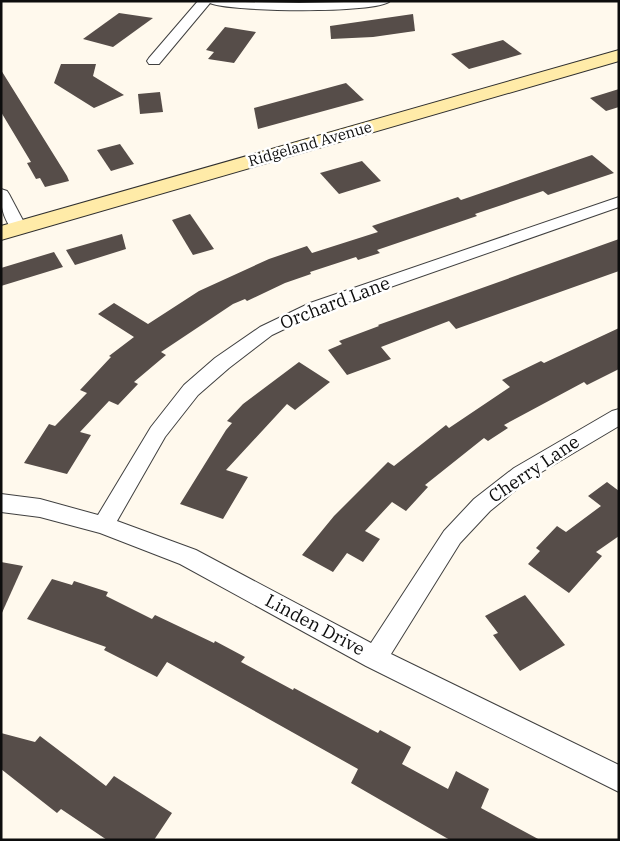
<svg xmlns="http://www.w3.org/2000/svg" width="620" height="841" font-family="'IBM Plex Serif',serif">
	<rect width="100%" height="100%" fill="#fff9ed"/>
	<g fill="#564d49">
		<polygon points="119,13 153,18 113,47 83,39"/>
		<polygon points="413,14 415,31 373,37 331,39 330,26"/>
		<polygon points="225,27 256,32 234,63 208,59 214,52 206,50"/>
		<polygon points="503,40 522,54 469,69 451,54"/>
		<polygon points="61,64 96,64 93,76 124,95 94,108 54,83"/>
		<polygon points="1,70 67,176 69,181 45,187 40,178 36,179 27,163 31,162 1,112"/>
		<polygon points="346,83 364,100 258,129 254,108"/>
		<polygon points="619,89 619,107 606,111 590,98"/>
		<polygon points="160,92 163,112 140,114 138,94"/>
		<polygon points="120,144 134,164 111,171 97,150"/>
		<polygon points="592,155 614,173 548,195 543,191 475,214 477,216 377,250 380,253 358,260 356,257 310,272 311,274 285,283 247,301 245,299 233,304 161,352 166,355 134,382 138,384 118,405 109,401 80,432 91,435 67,474 24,463 49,424 55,426 87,393 80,390 111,357 109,356 134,337 98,314 114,303 148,324 199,291 269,259 307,246 312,253 378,232 372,226 458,197 461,200"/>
		<polygon points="362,161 381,181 339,194 320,173"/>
		<polygon points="190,214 214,249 193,255 172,220"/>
		<polygon points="122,234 126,249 75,265 66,250"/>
		<polygon points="619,239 619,271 456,329 449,321 381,347 391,359 347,375 328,350 342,344 339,341 379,326 378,325"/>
		<polygon points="54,252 63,267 1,286 1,268"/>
		<polygon points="619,328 619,369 587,385 584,382 504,425 508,428 488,441 484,438 425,485 428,487 406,511 392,502 365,531 380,539 363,562 347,553 333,572 302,555 334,516 388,462 394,466 446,425 449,428 510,387 502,380 541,361 544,363"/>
		<polygon points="299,362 330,382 295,410 287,404 226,470 248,477 223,519 180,504 226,430 232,423 227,421 243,404"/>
		<polygon points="607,482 619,491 619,536 596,552 602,556 569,593 528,564 540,551 536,548 557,526 566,532 601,506 588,496"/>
		<polygon points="1,562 23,566 1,615"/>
		<polygon points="52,579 72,585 74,581 108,592 106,596 152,619 155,615 214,643 215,641 245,657 241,662 293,690 294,688 378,733 380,730 411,747 402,764 448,789 456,771 489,789 481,808 540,840 450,840 351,783 358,769 167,662 157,677 104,650 106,647 27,619"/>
		<polygon points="525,595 565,645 520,671 493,635 498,633 485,616"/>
		<polygon points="1,733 35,742 40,736 106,786 114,776 172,813 154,840 107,840 61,809 57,813 1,769"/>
	</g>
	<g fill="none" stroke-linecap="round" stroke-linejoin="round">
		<defs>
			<g id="street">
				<path d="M198 1 299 3 390 1C377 14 229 12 210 3L159 64H149L147 61 149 58Z"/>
				<path d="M1 189 7 191 9 194 27 228 25 232H13C2 215 1 208 1 189Z"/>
				<polygon points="619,197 619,207 322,311 272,335 229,368 198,395 165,437 117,521 196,550 371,643 444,531 474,499 514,468 612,411 619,409 619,426 528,480 490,511 460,543 391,654 619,765 619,792 366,666 180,564 100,533 40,517 1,512 1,494 40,499 98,515 151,427 184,385 215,358 260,327 310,303"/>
			</g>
			<polygon id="secondary" points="619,50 619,61 1,240 1,226"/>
		</defs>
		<use href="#street" stroke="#404040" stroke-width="2"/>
		<use href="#secondary" stroke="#2f2f2f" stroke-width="2"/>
		<use href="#street" fill="#fff" fill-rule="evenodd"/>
		<use href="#secondary" fill="#ffeba8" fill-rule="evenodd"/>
	</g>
	<g text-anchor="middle" stroke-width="5" stroke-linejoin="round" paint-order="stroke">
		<g font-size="15" fill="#0d0d0d" stroke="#fff">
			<text transform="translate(310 144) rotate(-16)" y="5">Ridgeland Avenue</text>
		</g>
		<g font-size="18" fill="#0d0d0d" stroke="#fff">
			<text transform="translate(335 303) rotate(-21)" y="6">Orchard Lane</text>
			<text transform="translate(534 469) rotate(-34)" y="6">Cherry Lane</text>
			<text transform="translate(315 625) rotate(28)" y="6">Linden Drive</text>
		</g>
	</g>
	<rect width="620" height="841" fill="none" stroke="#0d0d0d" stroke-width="5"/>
</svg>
